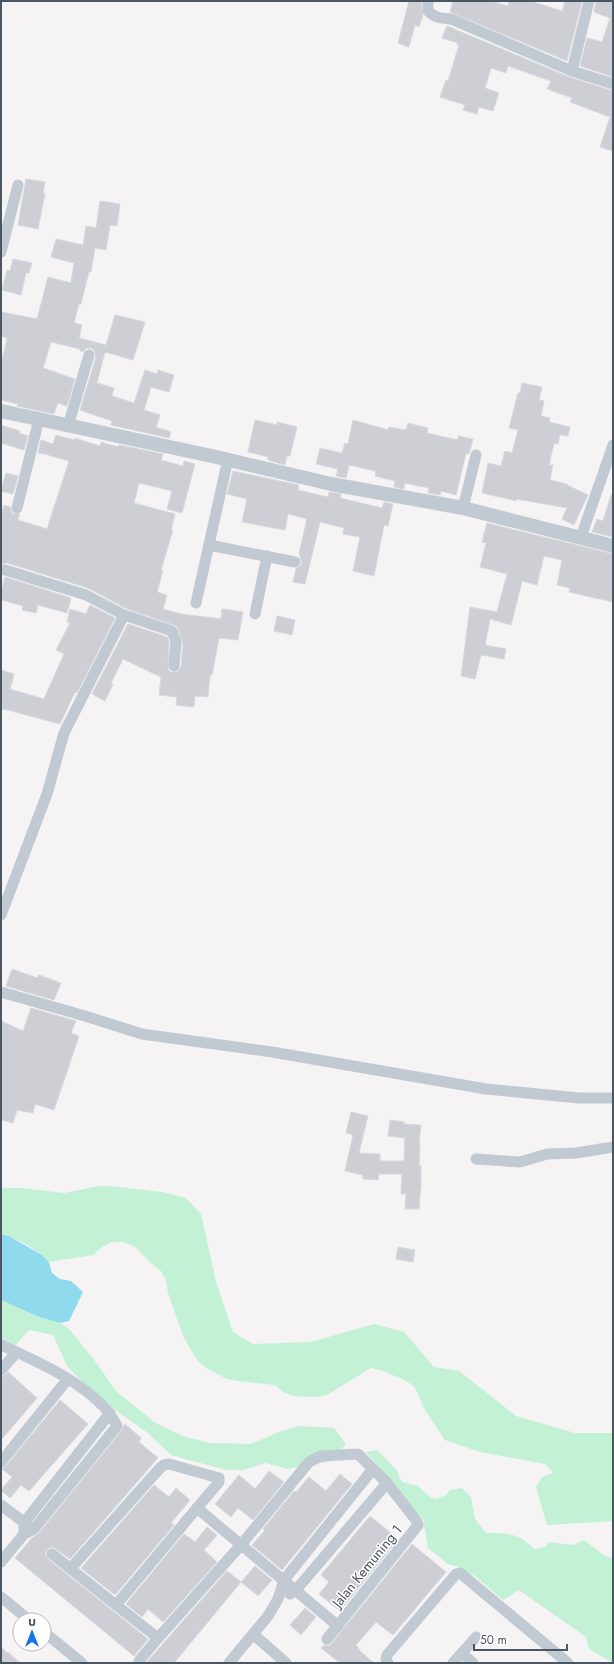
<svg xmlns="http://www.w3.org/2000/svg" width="614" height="1664" font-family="Jost,sans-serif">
	<rect width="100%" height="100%" fill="#f5f3f3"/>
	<g fill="#c3f1d5">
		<path d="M99 1186H111L162 1192 186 1198 201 1214 216 1282 233 1332 253 1344 311 1342 374 1324 404 1332 434 1367 459 1371 516 1416 575 1433H613V1521L547 1525 536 1487 542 1477 553 1473 545 1464 480 1452 445 1440 425 1410 414 1386 404 1380 383 1371 371 1368 327 1395 316 1397 293 1396 283 1392 275 1385 239 1381 227 1379 206 1368 197 1360 184 1338 168 1293 166 1281 161 1271 152 1264 134 1246 122 1242H111L102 1247 93 1255 49 1262C38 1250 18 1238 1 1234V1188H21L64 1193Z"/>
		<polygon points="1,1300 39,1317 60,1323 69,1329 95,1361 116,1391 154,1422 183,1436 210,1443 251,1444 279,1432 300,1426 334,1428 346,1444 331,1461 288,1469 266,1463 243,1470 226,1470 171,1455 148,1433 108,1405 86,1386 67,1366 53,1335 29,1330 9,1352 1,1345"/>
		<path d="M377 1450 396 1469 402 1482 418 1486 431 1498 436 1499 446 1495 450 1490 462 1488 471 1497 475 1519 486 1533C507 1533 519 1533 534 1549L545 1547 549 1542 573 1545 584 1540 604 1555 613 1558V1663L589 1649 586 1637 519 1590 503 1600 475 1576 456 1566 448 1564 428 1548 423 1519 366 1452Z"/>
	</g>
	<polygon fill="#90daee" points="1,1234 9,1236 42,1255 49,1262 52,1273 60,1279 71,1281 83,1292 69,1321 60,1323 39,1317 1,1300"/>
	<g fill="#cdcfd5" stroke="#d7d9de">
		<polygon points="409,1 421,1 423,15 419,27 415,25 409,47 398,43"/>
		<polygon points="453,1 490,1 508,6 509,1 530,1 562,11 565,1 582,1 567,61 450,12"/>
		<polygon points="596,1 613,1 613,77 580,66 587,38 602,42 610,18 594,12"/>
		<polygon points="447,26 569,77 613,91 613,151 600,147 610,117 570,102 572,98 547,89 551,81 508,66 506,73 491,68 485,88 499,93 493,111 479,107 477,114 463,110 465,105 440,97 446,80 448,81 459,45 457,45 458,43 442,38"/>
		<polygon points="26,179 45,182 43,193 45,193 38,229 18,225"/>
		<polygon points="100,201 120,204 117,226 110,225 106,250 95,248 91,272 89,272 81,304 79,304 74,323 82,325 79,338 106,345 115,315 145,322 133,360 105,352 97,383 114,388 112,396 134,403 145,370 157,374 158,370 174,375 169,392 151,387 144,410 160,415 156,427 171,432 169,438 111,425 112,421 80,410 96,357 94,350 91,348 87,348 83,352 80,351 80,349 51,342 43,368 75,379 67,406 58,403 54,414 17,406 18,404 1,400 1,356 3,356 7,338 1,336 1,312 37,319 48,277 71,283 74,263 51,257 56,239 83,245 86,226 96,228"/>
		<polygon points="13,259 32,263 29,273 26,273 21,295 2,290 7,270 10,271"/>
		<polygon points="522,383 542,387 539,400 544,401 541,416 550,418 549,422 570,427 568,436 560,435 558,444 554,443 549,465 553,465 550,480 567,484 567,485 588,495 574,525 562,519 567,508 517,499 516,501 482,493 488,463 501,466 505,451 512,453 518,430 509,428 518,393 520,393"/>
		<polygon points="255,420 277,425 277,422 297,427 290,456 287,456 285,465 268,460 268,457 248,452"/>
		<polygon points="353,420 388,430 389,427 406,430 408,423 428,428 427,433 458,440 458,436 473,439 469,454 466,453 456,495 441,491 440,495 428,493 429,488 405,483 404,489 394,487 395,481 375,476 376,471 349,465 346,478 336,476 338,469 316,464 320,448 342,453 345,443 348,444"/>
		<polygon points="1,425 20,431 19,433 28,436 24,450 1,443"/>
		<polygon points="56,435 74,440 75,438 100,446 101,442 118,447 119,445 163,454 161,460 183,466 184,461 195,464 182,513 167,509 172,491 139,483 134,503 175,514 171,530 173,530 161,570 163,570 157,592 167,595 163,609 181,614 221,619 222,609 243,612 238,640 219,638 212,675 210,675 208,697 195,696 194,707 176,705 177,697 159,695 161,677 123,659 111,683 113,684 105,701 92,694 128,624 167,637 169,643 168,669 170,672 177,672 181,667 183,643 177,626 127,609 88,588 7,563 1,564 1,515 4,505 10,507 12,513 20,514 18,520 47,529 69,461 41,453 41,454 38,453 41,440 53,444"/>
		<polygon points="233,471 299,485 298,490 328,497 329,492 341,494 340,498 382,508 384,502 393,504 388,526 384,525 374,576 353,571 360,537 343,534 344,528 320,522 305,584 293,582 296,569 302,564 299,553 307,519 288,514 285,530 242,522 247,499 227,494"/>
		<polygon points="6,473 18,476 13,494 1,491"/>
		<polygon points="611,495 613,495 613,537 592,532 597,519 603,521"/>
		<polygon points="487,523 613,554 613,602 569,592 570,588 557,585 562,560 544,556 537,585 522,581 511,625 490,619 485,645 506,649 504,659 481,655 475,679 461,676 470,607 497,612 507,574 480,567 486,543 482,542"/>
		<polygon points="5,577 71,598 67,613 38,605 36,613 22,610 23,606 1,600 1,593"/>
		<polygon points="90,605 115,618 77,693 75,692 60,724 4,709 1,710 1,670 14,674 10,689 44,699 64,654 56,650 70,623 67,622 70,609 86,614"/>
		<polygon points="277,616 295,620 292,635 274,631"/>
		<polygon points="12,969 37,978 39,975 61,983 54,1000 6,986"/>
		<polygon points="31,1008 76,1021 71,1033 79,1036 54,1110 35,1104 33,1113 17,1110 13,1123 1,1120 1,1021 23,1031"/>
		<polygon points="351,1112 368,1116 359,1153 380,1154 380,1161 404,1161 405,1138 388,1136 390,1120 404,1122 404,1124 421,1125 419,1142 420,1143 419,1166 421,1166 421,1184 419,1209 405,1209 406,1194 401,1194 402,1174 379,1174 378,1180 363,1179 363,1175 345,1171 353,1135 346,1133"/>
		<polygon points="398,1247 415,1250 413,1262 396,1259"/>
		<polygon points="8,1372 37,1398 1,1440 1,1378"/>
		<polygon points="60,1400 88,1424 29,1491 21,1485 10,1498 1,1490 12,1477 2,1469 6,1466"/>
		<polygon points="125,1424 141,1438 139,1442 158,1458 70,1559 53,1547 49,1548 45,1553 48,1559 148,1639 134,1656 15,1558 32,1538 39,1533 122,1430"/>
		<polygon points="269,1471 284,1482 253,1520 238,1508 231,1517 215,1504 239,1475 255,1489"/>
		<polygon points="340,1474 352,1484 282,1570 252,1545 265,1530 263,1529 294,1491 296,1492 309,1477 326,1491"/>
		<polygon points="154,1485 169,1497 176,1488 190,1500 171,1523 174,1525 115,1595 81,1568"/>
		<polygon points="370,1516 398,1539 340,1611 319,1594 329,1582 321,1575"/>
		<polygon points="207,1527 217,1535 204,1550 217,1562 163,1622 148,1609 142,1617 126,1604 184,1534 195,1542"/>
		<polygon points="412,1544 446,1572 393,1635 376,1622 356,1645 361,1652 374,1663 340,1663 321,1648 324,1645 329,1646 332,1643"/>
		<polygon points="255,1566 272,1580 258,1596 241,1582 174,1663 146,1663 227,1571 241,1582"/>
		<polygon points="305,1608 316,1617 301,1635 290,1625"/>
		<polygon points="1,1647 7,1653 8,1652 20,1663 1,1663"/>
	</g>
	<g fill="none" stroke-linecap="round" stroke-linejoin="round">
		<g stroke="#c1cad2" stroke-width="11">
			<path d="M428 1V11C434 18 442 18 451 19L572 71"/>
			<polyline points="589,1 572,71 613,84"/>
			<polyline points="1,252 18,185"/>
			<polyline points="68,426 89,355"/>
			<polyline points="17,508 39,419"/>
			<polyline points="463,508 476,455"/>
			<polyline points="581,537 613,445"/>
			<polyline points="209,545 295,562"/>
			<polyline points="5,570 86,595 124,615 172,631 176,642 174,666"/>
			<polyline points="196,603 228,459"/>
			<polyline points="255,614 267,556"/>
			<polyline points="1,915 47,794 64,733 124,615"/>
			<polyline points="1,992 85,1016 142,1034 272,1052 486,1089 579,1098 613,1098"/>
			<polyline points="476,1159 520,1162 547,1154 576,1153 613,1147"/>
			<path d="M1 1345C37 1361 100 1389 117 1426L34 1529 24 1534 1 1562"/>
			<polyline points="1,1370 17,1352"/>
			<polyline points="1,1462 67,1380"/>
			<polyline points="1,1505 30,1527"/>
			<polyline points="24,1534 24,1523 110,1413"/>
			<polyline points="52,1554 116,1605 197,1508"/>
			<polyline points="71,1568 160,1468 164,1465 169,1464 219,1478 219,1482 197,1508 338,1626"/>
			<polyline points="290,1594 296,1590 387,1483"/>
			<polyline points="1,1597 29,1620"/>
			<polyline points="116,1605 158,1638 241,1545 309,1462 321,1456 358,1454 387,1483 416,1520 418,1525 327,1639"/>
			<polyline points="44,1632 82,1663"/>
			<polyline points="253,1634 286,1663"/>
			<polyline points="462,1653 476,1637"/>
			<polyline points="139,1661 158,1638"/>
			<polyline points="229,1663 268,1616 278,1599 284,1580 373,1469"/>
			<polyline points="388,1663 386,1659 387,1655 456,1574 460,1573 568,1663"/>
			<polyline points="453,1663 462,1653 473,1663"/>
		</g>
		<polyline stroke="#c1cad2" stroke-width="14" points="1,411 212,456 331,484 463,508 613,546"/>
	</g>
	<g text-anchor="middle" stroke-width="3" stroke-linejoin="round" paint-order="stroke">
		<g font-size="14" fill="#4a5661" stroke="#fff">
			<text transform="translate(367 1566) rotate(-51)" y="5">Jalan Kemuning 1</text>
		</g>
	</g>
	<rect width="614" height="1664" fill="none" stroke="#4a5661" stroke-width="4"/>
	<g transform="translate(32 1632)"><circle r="19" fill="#ffffff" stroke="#b7bbc0"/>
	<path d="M0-3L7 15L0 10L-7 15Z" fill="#1a73e8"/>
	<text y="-6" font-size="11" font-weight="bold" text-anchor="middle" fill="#4a5661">U</text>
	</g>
	<path d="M474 1644v6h93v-6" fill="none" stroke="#4a5661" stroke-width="2"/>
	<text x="480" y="1644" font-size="12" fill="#4a5661" stroke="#ffffff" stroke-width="3" paint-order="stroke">50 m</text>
</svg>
